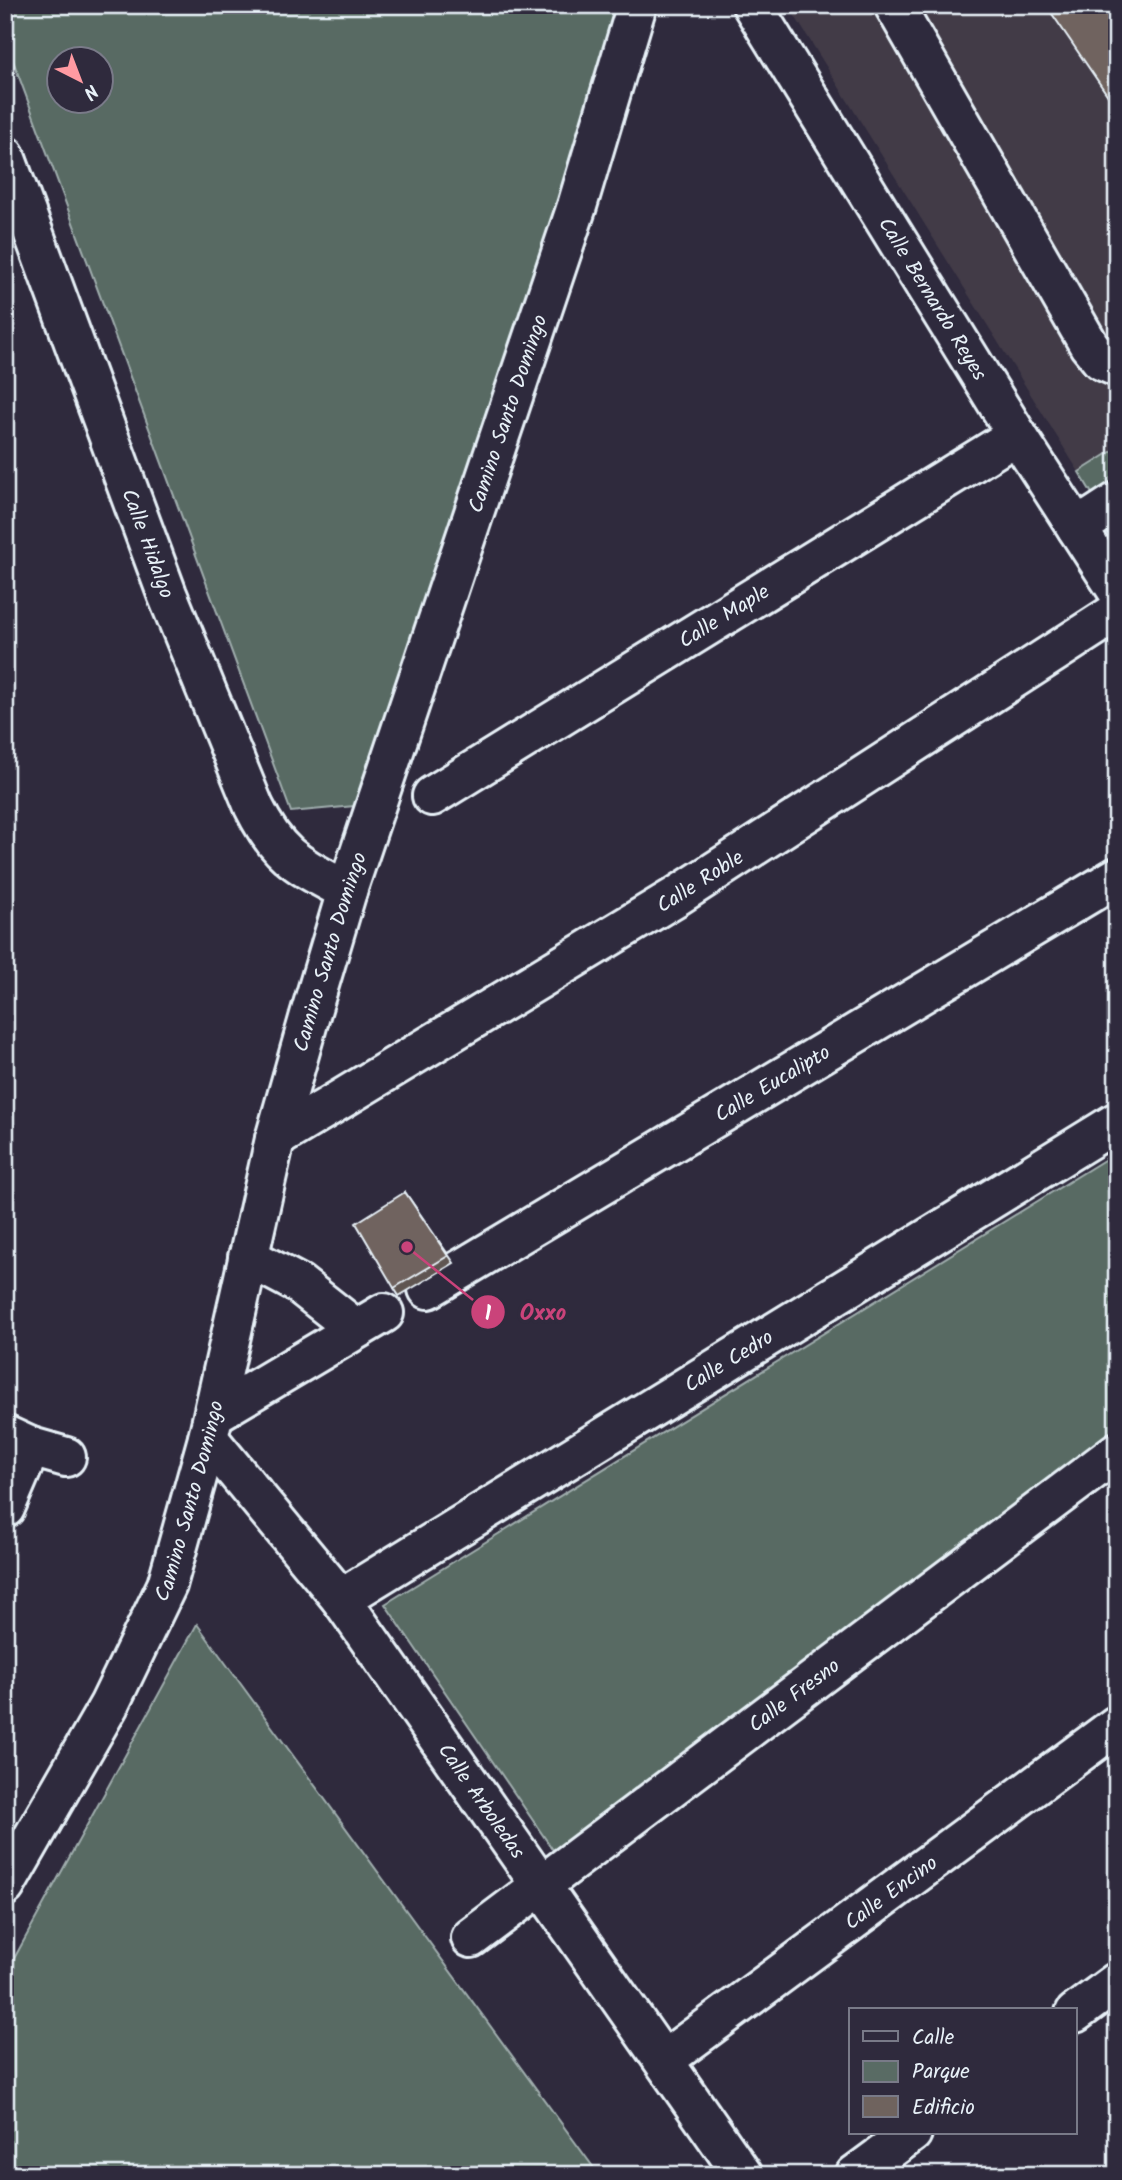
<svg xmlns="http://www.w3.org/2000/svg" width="1122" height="2180" font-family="Kalam,sans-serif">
	<rect width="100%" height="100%" fill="#2f2a3d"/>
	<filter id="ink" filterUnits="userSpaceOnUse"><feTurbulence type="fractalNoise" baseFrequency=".0143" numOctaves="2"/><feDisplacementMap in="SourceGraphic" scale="14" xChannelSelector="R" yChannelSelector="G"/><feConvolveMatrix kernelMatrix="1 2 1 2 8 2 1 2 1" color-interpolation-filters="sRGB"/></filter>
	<g filter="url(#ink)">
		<polygon fill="#423b47" points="788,5 1117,5 1117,448 1079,472"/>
		<g fill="#596b64" stroke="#a0aeae" stroke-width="2" fill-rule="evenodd">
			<path d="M5 5H628L376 804 291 812 5 39ZM60 60H102V102H60Z"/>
			<polygon points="1117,448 1117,535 1079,472"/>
			<polygon points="1117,1152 1117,1444 564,1866 385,1604"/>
			<polygon points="197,1624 599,2175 5,2175 5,1975"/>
		</g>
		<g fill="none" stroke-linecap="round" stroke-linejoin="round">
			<defs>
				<g id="minor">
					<path id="s1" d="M752 5 1017 435 1117 590"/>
					<polyline points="894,5 1089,345 1101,360 1117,367"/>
					<path id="s2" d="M5 156 167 594 254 807C279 858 299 865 347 891"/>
					<polyline points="1077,528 1117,502"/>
					<path id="s3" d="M432 796 1017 435"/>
					<path id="s4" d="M275 1139 677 896 1117 612"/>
					<polyline points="248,1257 299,1284 356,1329"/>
					<path id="s5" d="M428 1289 1117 877"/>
					<polyline points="214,1414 384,1313"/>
					<polyline points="5,1435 31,1447 5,1508"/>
					<path id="s6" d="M208 1438 341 1599 743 2175"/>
					<polyline points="31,1447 66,1457"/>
					<path id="s7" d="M341 1599 1117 1122"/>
					<path id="s8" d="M5 1886 109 1705 167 1585 208 1438 275 1139 310 1015 347 891 577 206 637 5"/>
					<path id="s9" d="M471 1938 1117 1452"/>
					<polyline points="1075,2013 1117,1982"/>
					<path id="s10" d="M664 2060 1117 1725"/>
					<polyline points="855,2175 912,2133"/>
				</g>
			</defs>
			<use href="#minor" stroke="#e8f1f8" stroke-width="44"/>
			<use href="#minor" stroke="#2f2a3d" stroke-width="38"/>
		</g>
		<polygon fill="#5f5551" stroke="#e8f1f8" stroke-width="2" points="405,1192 454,1263 399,1296 394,1288"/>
		<g fill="#6f635e" stroke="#e8f1f8" stroke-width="2">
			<polygon points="1046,5 1117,5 1117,109"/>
			<polygon points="405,1192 448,1256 394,1288 356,1223"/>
		</g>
	</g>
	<g text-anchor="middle" stroke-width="7" stroke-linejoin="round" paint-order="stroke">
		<g font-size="21" fill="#e8f1f8" stroke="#2f2a3d">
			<text dy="7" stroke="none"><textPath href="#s1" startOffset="345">Calle Bernardo Reyes</textPath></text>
			<text dy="7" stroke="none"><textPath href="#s8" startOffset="1563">Camino Santo Domingo</textPath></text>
			<text dy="7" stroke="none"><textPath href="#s2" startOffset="413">Calle Hidalgo</textPath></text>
			<text dy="7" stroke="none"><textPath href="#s3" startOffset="343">Calle Maple</textPath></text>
			<text dy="7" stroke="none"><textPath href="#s4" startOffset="497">Calle Roble</textPath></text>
			<text dy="7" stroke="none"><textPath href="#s8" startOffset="996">Camino Santo Domingo</textPath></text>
			<text dy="7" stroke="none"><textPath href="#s5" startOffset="401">Calle Eucalipto</textPath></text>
			<text dy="7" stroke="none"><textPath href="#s7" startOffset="455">Calle Cedro</textPath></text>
			<text dy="7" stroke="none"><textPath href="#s8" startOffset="429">Camino Santo Domingo</textPath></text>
			<text dy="7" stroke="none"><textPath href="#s9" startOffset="404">Calle Fresno</textPath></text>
			<text dy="7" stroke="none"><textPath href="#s6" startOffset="455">Calle Arboledas</textPath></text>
			<text dy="7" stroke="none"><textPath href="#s10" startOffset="282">Calle Encino</textPath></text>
		</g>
	</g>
	<path fill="none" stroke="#ca437a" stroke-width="2.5" d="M407 1247L488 1312"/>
	<g fill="#ca437a" stroke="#2f2a3d" stroke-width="2.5">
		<circle cx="407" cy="1247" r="7"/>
		<circle cx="488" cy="1312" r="18"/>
	</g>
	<g font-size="21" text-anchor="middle" font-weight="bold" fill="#fff">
		<text x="488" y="1320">1</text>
	</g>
	<g font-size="23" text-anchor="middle" font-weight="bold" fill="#ca437a" stroke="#2f2a3d" stroke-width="7" stroke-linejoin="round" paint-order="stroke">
		<text x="543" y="1320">Oxxo</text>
	</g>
	<rect width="1122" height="2180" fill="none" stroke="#2f2a3d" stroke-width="28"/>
	<rect x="14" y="14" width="1094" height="2152" fill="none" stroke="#e8f1f8" stroke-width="2.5" filter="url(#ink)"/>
	<rect x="849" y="2008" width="228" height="126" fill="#2f2a3d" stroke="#797a88" stroke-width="2"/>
	<rect x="863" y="2031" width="35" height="10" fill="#2f2a3d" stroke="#797a88" stroke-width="2"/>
	<text x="912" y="2044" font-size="21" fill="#e8f1f8">Calle</text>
	<rect x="863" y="2061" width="35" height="21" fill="#596b64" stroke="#797a88" stroke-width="2"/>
	<text x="912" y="2078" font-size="21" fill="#e8f1f8">Parque</text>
	<rect x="863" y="2096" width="35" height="21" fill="#6f635e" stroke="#797a88" stroke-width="2"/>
	<text x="912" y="2114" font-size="21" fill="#e8f1f8">Edificio</text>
	<g transform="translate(80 80) rotate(138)"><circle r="33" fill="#2f2a3d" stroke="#797a88" stroke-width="2"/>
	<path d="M0-5L12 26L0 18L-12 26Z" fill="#ff9aa2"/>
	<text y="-10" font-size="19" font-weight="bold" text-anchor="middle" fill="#e8f1f8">N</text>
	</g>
</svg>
